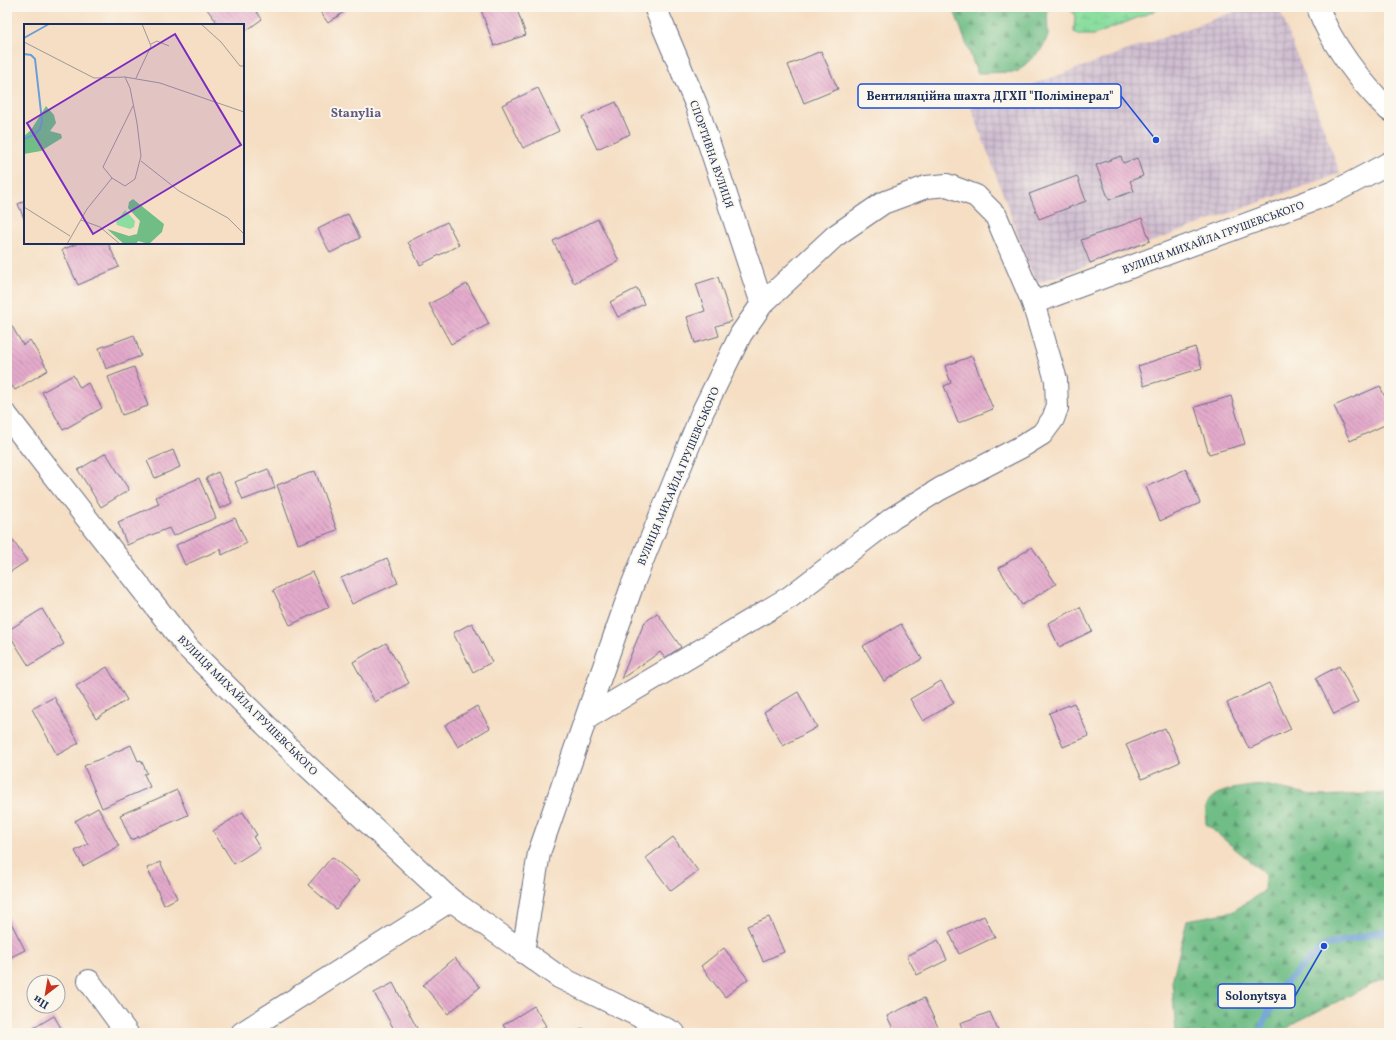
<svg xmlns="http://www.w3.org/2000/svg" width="1396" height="1040" font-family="Vollkorn,serif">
	<defs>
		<pattern id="industrial-grid" width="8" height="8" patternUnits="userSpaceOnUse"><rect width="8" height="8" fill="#cfbdd0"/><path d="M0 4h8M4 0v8" fill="none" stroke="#a79aac"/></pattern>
		<pattern id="forest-firs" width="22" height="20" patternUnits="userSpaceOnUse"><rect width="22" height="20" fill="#70bd86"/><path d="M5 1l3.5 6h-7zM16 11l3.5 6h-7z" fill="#5b9a71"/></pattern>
		<pattern id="wetland-marsh" width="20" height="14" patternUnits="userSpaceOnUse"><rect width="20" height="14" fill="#8bde9f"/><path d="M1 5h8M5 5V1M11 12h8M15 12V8" fill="none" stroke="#77bf8b"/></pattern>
		<pattern id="building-back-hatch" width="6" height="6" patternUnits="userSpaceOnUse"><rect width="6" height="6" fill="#e4aacb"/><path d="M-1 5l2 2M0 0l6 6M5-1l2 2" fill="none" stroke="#b88ba8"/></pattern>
	</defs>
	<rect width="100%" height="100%" fill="#fbf7ec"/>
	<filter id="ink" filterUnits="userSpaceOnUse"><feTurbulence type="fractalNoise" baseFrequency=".025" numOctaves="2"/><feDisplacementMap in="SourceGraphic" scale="8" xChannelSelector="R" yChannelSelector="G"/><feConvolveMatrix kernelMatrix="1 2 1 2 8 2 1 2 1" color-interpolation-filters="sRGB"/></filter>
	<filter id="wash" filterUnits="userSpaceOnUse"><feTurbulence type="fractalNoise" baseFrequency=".012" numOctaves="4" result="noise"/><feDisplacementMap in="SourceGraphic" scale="16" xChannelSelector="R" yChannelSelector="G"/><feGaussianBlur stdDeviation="0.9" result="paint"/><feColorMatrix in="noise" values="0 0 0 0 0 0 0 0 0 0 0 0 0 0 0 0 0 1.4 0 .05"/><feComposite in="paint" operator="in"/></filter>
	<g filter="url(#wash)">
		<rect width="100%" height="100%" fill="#f5dec3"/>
		<polygon fill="url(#industrial-grid)" points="1247,7 1279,7 1340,173 1036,284 971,107"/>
		<g fill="url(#forest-firs)" stroke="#467672">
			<polygon points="953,7 1047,7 1048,36 1041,50 1017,72 977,73"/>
			<path d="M1263 785 1318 796 1389 793V976L1296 1022 1281 1033H1176L1172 982 1187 920 1232 912 1264 891 1265 874 1206 824C1206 819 1205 813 1206 808 1209 788 1247 787 1263 785Z"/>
		</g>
		<polygon fill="url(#wetland-marsh)" stroke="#53867e" points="1069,7 1164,7 1094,35 1080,35 1074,32 1075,16"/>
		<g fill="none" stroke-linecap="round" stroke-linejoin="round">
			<polyline stroke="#699ed6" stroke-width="7" points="1259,1033 1280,988 1324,946 1389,930"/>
		</g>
		<g id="blocks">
			<g fill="url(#building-back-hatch)">
				<polygon points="207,7 253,7 262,19 243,33 243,25 219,25 206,8"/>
				<polygon points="317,7 351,7 328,23"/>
				<polygon points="480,7 516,7 526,35 494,46"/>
				<polygon points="821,51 838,89 804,103 788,65"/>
				<polygon points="538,88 559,131 523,148 502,105"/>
				<polygon points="616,102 630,134 597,149 582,117"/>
				<polygon points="1121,156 1123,163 1137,158 1143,176 1130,181 1134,191 1109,200 1096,165"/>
				<polygon points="1077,176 1086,201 1039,219 1029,194"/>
				<polygon points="25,201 25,221 18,204"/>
				<polygon points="348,214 360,238 330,253 318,229"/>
				<polygon points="1142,218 1150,241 1090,263 1081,240"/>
				<polygon points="598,219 619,261 574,283 553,241"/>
				<polygon points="447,222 459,245 420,265 408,242"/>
				<polygon points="78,243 108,243 119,267 78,285 62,250"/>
				<polygon points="718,277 732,321 716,326 719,336 695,343 687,317 705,311 696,284"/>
				<polygon points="467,284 489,324 451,344 429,304"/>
				<polygon points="637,288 644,304 618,317 610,302"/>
				<polygon points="7,318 23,345 30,340 48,370 15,390 12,386 7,389"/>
				<polygon points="134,335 141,356 106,369 99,348"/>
				<polygon points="1195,347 1202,368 1144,386 1138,366"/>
				<polygon points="972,356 993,409 958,423 944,386 951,383 945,366"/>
				<polygon points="134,367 148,406 122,415 108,377"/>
				<polygon points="73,375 80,388 88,383 102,408 63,430 42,392"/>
				<polygon points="1380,386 1389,406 1389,423 1350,441 1334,406"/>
				<polygon points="1231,396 1245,444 1209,454 1195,407"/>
				<polygon points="173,450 180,467 155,478 147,461"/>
				<polygon points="106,453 129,490 101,507 78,470"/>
				<polygon points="268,469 275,488 243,500 235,482"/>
				<polygon points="1186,469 1200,503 1160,521 1146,487"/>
				<polygon points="315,471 337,530 298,544 277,485"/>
				<polygon points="218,472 232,503 220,509 206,478"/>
				<polygon points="199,478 216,518 173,536 169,528 127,545 118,522 159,504 156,497"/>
				<polygon points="235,518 247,543 222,555 221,549 185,565 176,545"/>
				<polygon points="7,532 27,561 7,574"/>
				<polygon points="1032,547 1056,584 1022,605 999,568"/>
				<polygon points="387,558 398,583 352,604 341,578"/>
				<polygon points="312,572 329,607 290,625 273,590"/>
				<polygon points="1080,607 1092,631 1059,647 1048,623"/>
				<polygon points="42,609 64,644 29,666 7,631"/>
				<polygon points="657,613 681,647 665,658 660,652 621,679 644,623"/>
				<polygon points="472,623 492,662 473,672 453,633"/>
				<polygon points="901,624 922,659 884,681 863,646"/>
				<polygon points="386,643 409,683 375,702 353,662"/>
				<polygon points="1339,666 1358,702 1334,714 1316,678"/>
				<polygon points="107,667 127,700 96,719 76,686"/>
				<polygon points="941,681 954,703 923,721 910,699"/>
				<polygon points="1269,683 1291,729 1249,749 1227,703"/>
				<polygon points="798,692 817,727 783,746 764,712"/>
				<polygon points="54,697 79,743 57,755 32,709"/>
				<polygon points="1074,703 1089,736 1063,747 1049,713"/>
				<polygon points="477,706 490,728 458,747 445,725"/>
				<polygon points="1165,728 1180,762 1142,779 1126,745"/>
				<polygon points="131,745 138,761 141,760 147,773 144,774 150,787 102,808 84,766"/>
				<polygon points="177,790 188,815 131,840 120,815"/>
				<polygon points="98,808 119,846 83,866 75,851 88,844 75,821"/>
				<polygon points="243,812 257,835 253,837 260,848 234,864 213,831"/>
				<polygon points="673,837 698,871 671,891 646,858"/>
				<polygon points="332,857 360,880 336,909 308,885"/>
				<polygon points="160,862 177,898 164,905 147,868"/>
				<polygon points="7,915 25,950 7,959"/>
				<polygon points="984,916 995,937 959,954 949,932"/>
				<polygon points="769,917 784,952 763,961 747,926"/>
				<polygon points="938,940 947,960 917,975 907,956"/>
				<polygon points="724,948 748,979 725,997 701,966"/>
				<polygon points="455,958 480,987 448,1014 423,985"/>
				<polygon points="393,983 419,1032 418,1033 396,1033 374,993"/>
				<polygon points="924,998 941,1033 895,1033 887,1016"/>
				<polygon points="534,1006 546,1026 535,1033 508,1033 503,1025"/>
				<polygon points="990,1012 999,1033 964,1033 960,1023"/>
				<polygon points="54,1016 64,1033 25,1033"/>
				<polygon points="583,1028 586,1033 575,1033"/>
			</g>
		</g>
	</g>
	<g filter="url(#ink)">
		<use href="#blocks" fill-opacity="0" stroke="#676c81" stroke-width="1"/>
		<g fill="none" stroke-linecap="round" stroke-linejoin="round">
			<defs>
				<g id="minor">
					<polyline points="655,7 696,104 762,304"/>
					<path d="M1318 7C1330 43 1362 84 1389 110"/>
					<polyline points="1033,303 1334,192 1389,163"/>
					<polyline points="7,416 188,648 303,762 451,900 559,977 674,1033"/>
					<polyline points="523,952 539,853 632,586 702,413 741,334 762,304 835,236 883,203 926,187 947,185 976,196 996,216 1033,303 1056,380 1057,408 1053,419 1042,434 1021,447 940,489 893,518 790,597 587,718"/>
					<polyline points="89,981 127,1033"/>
					<polyline points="242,1033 451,900"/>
				</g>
			</defs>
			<use href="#minor" stroke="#676c81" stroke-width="24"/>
			<use href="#minor" stroke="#fff" stroke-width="22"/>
		</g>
	</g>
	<g text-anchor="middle" stroke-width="4" stroke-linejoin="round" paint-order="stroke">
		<g font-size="11" fill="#1b2f5e" stroke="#fbf7ec">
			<text transform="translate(712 154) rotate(71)" y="4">СПОРТИВНА ВУЛИЦЯ</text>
			<text transform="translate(1213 237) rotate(-20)" y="4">ВУЛИЦЯ МИХАЙЛА ГРУШЕВСЬКОГО</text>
			<text transform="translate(678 476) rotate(-67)" y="4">ВУЛИЦЯ МИХАЙЛА ГРУШЕВСЬКОГО</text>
			<text transform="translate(248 705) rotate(45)" y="4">ВУЛИЦЯ МИХАЙЛА ГРУШЕВСЬКОГО</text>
		</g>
		<g font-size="13" font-weight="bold" fill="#615a84" stroke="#fbf7ec">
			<text x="356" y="117">Stanylia</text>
		</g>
	</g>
	<g transform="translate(24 24)">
		<rect width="220" height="220" fill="#f5dec3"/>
		<path d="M22 82 30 91 32 99 26 107 37 110 38 114 17 127 0 130V112L7 106ZM109 175 140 200 138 208 125 220 114 217 112 220H100L83 205 105 212 113 210 116 197 104 184 105 178Z" fill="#70bd86"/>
		<path d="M101 186 111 197 110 203 106 205 93 201 92 198Z" fill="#8bde9f"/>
		<path fill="none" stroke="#699ed6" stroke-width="2" d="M0 14 25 0M0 30 7 31 11 35 18 97 16 105 10 111 0 115"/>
		<path fill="none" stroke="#9e989b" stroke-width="1" d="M177 0 197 18 216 42H220M0 18 70 54 101 53 136 59 220 88M127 20 133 17 145 22M0 41V58M101 53 106 64 113 99 117 132 111 155 101 162 88 154 79 143 109 82M112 54 127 22 118 0M117 137 155 167 204 194 220 210M0 183 46 212M57 196 76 203 96 220M43 220 63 185 88 154"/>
		<path fill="#7b2cbf" fill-opacity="0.15" stroke="#7b2cbf" stroke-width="2" d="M151 10 217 121 69 210 3 99Z"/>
		<rect width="220" height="220" fill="none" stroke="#1b2f5e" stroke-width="2"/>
	</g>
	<path fill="none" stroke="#1d4ed8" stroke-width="1.5" d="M1156 140L1121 96M1324 946L1295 996"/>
	<g fill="#1d4ed8" stroke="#fbf7ec" stroke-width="1.5">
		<circle cx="1156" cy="140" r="4"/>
		<circle cx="1324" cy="946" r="4"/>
	</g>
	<g fill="#fbf7ec" stroke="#1d4ed8" stroke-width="1.5">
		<rect x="858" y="84" width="263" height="24" rx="4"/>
		<rect x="1218" y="984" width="77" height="24" rx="4"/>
	</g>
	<g font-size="12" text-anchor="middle" font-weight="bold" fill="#1b2f5e">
		<text x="990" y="100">Вентиляційна шахта ДГХП "Полімінерал"</text>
		<text x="1256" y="1000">Solonytsya</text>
	</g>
	<rect width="1396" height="1040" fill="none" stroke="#fbf7ec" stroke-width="24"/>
	<g transform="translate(46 994) rotate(211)"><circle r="19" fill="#fbf7ec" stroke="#a1a7b3"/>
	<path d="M0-3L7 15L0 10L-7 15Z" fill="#c8321e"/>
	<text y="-6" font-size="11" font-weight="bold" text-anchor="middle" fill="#1b2f5e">Пн</text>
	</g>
</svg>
